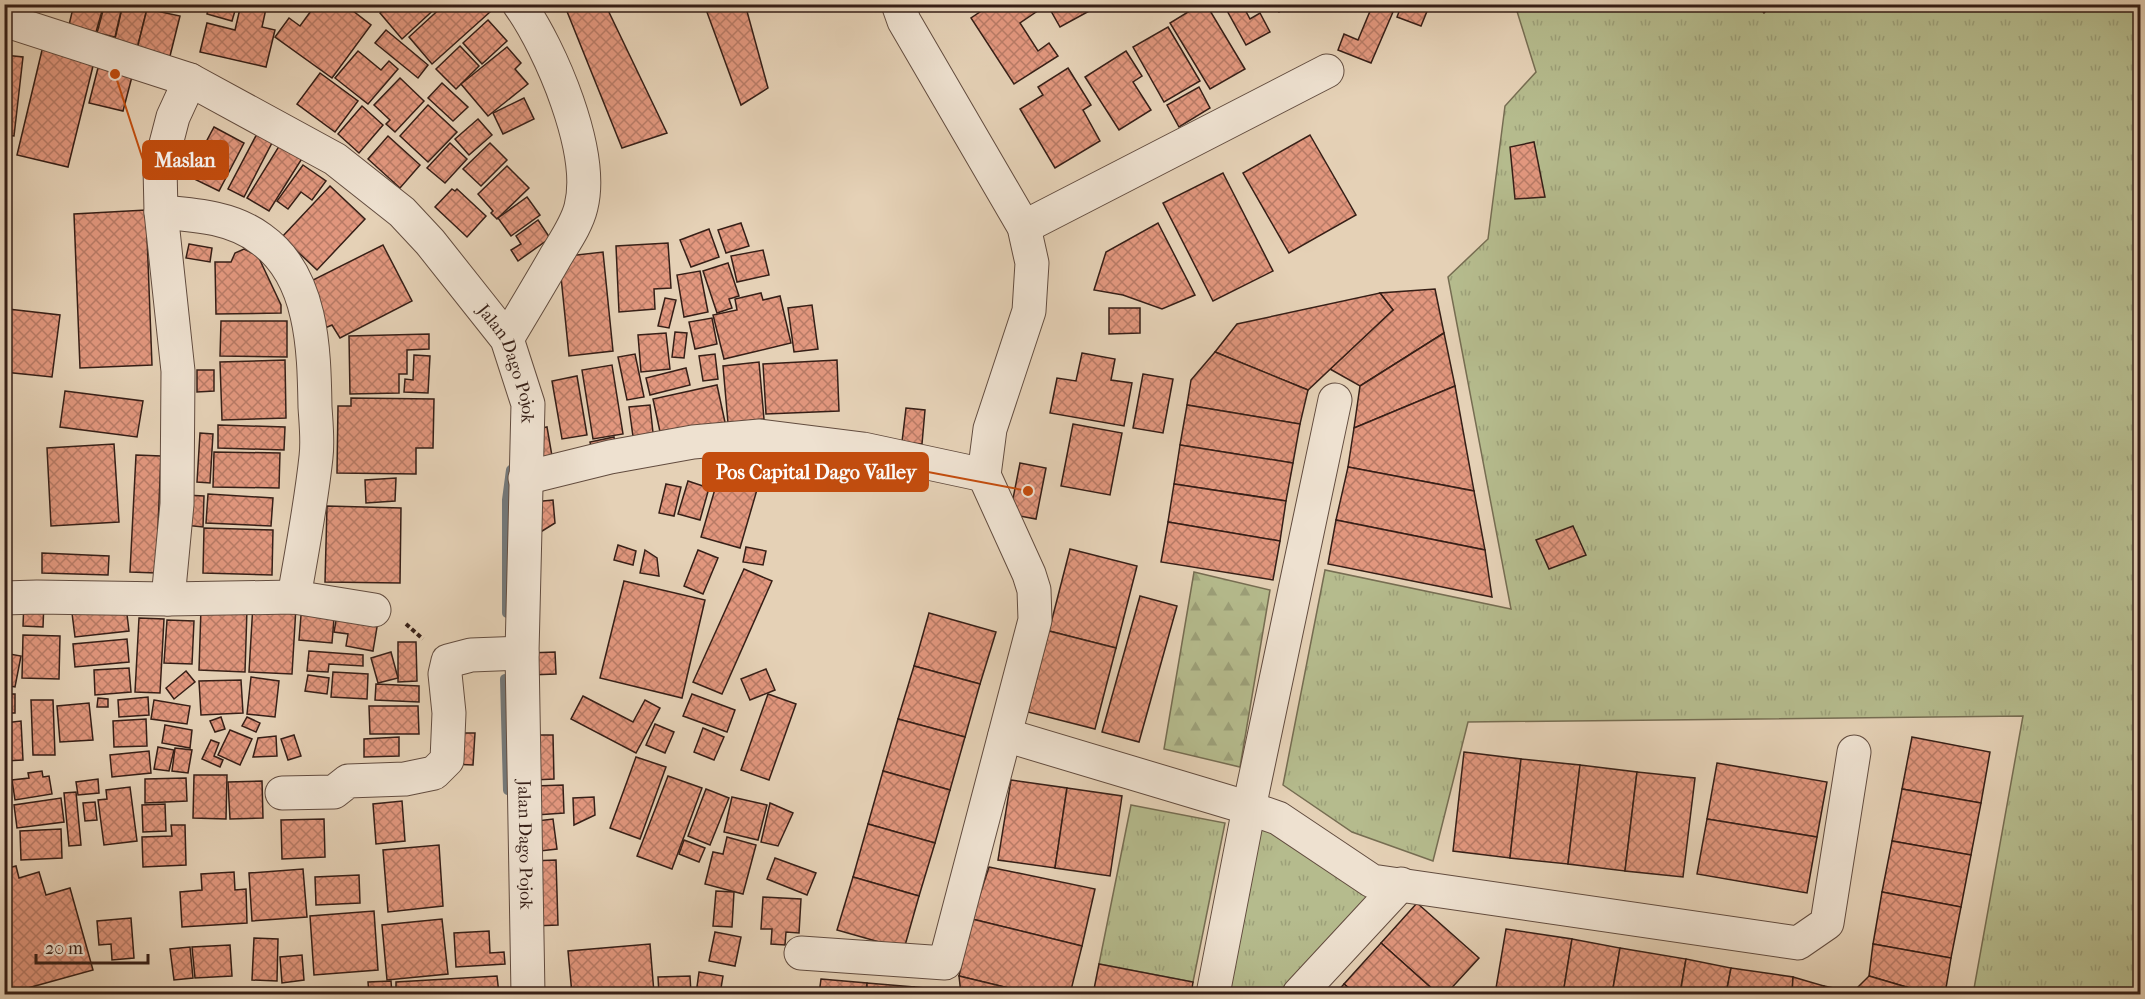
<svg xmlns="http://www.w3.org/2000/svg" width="2145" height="999" font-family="'IM FELL French Canon',serif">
	<defs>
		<pattern id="grass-tufts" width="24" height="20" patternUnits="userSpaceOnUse" patternTransform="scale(1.5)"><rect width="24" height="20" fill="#b5bb8d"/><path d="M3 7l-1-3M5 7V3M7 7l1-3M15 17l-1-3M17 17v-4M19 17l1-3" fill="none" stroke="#9ca079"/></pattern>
		<pattern id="forest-firs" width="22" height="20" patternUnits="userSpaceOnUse" patternTransform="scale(1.5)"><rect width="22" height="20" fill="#b5bb8d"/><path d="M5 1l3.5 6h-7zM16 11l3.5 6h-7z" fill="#9ca079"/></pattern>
		<pattern id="building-cross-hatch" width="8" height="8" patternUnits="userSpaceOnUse" patternTransform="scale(1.5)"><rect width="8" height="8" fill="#e2977e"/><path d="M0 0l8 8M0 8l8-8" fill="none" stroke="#b87b66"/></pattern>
	</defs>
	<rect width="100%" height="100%" fill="#e5d1b6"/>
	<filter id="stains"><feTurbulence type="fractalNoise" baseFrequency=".00333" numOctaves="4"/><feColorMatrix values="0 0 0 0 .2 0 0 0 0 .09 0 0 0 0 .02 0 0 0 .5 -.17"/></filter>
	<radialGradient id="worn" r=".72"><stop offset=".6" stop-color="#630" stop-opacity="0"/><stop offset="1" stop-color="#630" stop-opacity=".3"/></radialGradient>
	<g fill="url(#grass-tufts)" stroke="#766d52" stroke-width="1.5">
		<polygon points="1515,5 2140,5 2140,994 1973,994 2023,716 1468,722 1433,861 1352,832 1283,785 1325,570 1511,609 1448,277 1488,239 1505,106 1536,72"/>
		<polygon points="1131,805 1225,823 1193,982 1099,964"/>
		<polygon points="1254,816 1389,889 1292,994 1219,994"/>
	</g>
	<polygon fill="url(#forest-firs)" stroke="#766d52" stroke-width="1.5" points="1194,572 1270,590 1240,767 1164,749"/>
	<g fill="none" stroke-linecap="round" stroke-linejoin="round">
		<g stroke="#737879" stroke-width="10">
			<polyline points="507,613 507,500 511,470"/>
			<polyline points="505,679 508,790"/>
		</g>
	</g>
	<g fill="url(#building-cross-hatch)" stroke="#361f17" stroke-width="1.5">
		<polygon points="74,4 104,4 96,32 69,25"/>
		<polygon points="123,4 147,9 137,49 114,43"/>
		<polygon points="209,4 237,4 232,21 207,14"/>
		<polygon points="241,4 267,4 262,27 275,30 266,67 200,52 207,23 235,30"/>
		<polygon points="316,4 344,4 371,25 332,78 275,37 289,18 300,26"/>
		<polygon points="390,4 440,4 402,39 380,13"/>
		<polygon points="445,4 483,4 490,12 432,64 409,37"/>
		<polygon points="564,4 605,4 667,133 622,148"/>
		<polygon points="704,4 745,4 768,88 741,105"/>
		<polygon points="992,4 1036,4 1039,10 1020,23 1038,51 1049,43 1058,56 1014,84 971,18"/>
		<polygon points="1047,4 1102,4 1060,27"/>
		<polygon points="1201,4 1206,4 1245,69 1210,89 1170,23"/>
		<polygon points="1230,4 1242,4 1250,19 1260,13 1270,32 1246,45 1225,7"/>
		<polygon points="1275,4 1291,4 1279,12"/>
		<polygon points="1373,4 1393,12 1371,63 1338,50 1344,34 1358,40"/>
		<polygon points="1402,4 1430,4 1421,26 1397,17"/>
		<polygon points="1756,4 1773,4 1764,13"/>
		<polygon points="104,7 121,11 115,37 97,33"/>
		<polygon points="147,9 180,16 170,56 137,49"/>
		<polygon points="488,20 507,41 482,64 463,43"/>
		<polygon points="1168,27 1200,81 1164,102 1133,47"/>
		<polygon points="386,30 428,65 418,78 375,43"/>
		<polygon points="43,46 95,58 68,167 17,155"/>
		<polygon points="460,46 479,66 456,89 436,69"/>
		<polygon points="507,47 521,63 515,69 528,84 488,116 461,84"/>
		<polygon points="358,51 381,70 389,61 398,69 368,104 335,78"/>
		<polygon points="1126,51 1142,76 1133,82 1151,110 1119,130 1085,77"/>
		<polygon points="4,55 23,57 14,136 4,135"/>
		<polygon points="100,60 134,69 123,111 89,103"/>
		<polygon points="1068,68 1091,105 1083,110 1100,141 1055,168 1020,109 1043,95 1038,87"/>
		<polygon points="320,73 358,101 335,132 297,104"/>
		<polygon points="400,78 424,101 395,132 386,124 390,120 374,105"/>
		<polygon points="442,83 468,107 453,121 428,98"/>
		<polygon points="1199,87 1210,108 1179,127 1167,105"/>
		<polygon points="524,98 534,119 503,134 493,113"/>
		<polygon points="428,105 457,132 428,162 400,136"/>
		<polygon points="362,106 383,125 359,153 338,134"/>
		<polygon points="478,119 492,135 469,155 455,139"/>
		<polygon points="214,127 244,143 219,191 188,176"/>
		<polygon points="259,130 274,139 244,197 228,189"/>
		<polygon points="286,135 308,149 269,211 247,198"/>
		<polygon points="1310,135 1356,215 1289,253 1243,173"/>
		<polygon points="388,136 420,165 400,188 368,159"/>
		<polygon points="1534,142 1545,197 1515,199 1510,147"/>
		<polygon points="450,143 467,159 445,183 427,168"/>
		<polygon points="490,143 507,160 481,186 463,169"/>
		<polygon points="303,165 326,181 312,200 301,192 288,209 277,201"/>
		<polygon points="507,166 529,188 497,219 491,213 493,211 478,194"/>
		<polygon points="1223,173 1273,271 1213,301 1163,203"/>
		<polygon points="330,186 365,219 317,270 282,237"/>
		<polygon points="452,189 455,191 457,189 486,216 467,237 435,207"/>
		<polygon points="527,197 540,215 511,236 498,218"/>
		<polygon points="146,210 152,365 80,368 74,214"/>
		<polygon points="538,220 550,238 518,261 511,250 521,244 516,236"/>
		<polygon points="741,223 749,246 726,253 718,230"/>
		<polygon points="1158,223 1195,295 1162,309 1123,295 1094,290 1106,252"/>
		<polygon points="709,229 719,257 691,267 680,240"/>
		<polygon points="668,243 671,288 654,289 655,309 619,312 616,246"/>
		<polygon points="189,244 212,248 210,262 186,258"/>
		<polygon points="383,245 412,301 340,338 332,325 325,328 303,285"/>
		<polygon points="244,249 258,256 281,305 281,313 216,314 215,262 231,262 235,253"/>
		<polygon points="763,250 769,275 737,282 731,256"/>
		<polygon points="603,252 613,351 569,356 559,257"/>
		<polygon points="728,263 739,296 729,299 732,308 717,313 703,271"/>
		<polygon points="700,271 708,312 684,317 677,275"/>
		<polygon points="1435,289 1444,333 1360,386 1330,369 1393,310 1380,293"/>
		<polygon points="761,293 763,300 780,296 791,343 724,359 713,315 737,310 735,299"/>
		<polygon points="1380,293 1393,310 1308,390 1215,352 1237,324"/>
		<polygon points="665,298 676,300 669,328 658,326"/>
		<polygon points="812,305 818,349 794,352 788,308"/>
		<polygon points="1109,308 1140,308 1140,333 1109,334"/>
		<polygon points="8,309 60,315 52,377 4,372 4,335"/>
		<polygon points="712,318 717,344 695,349 689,322"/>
		<polygon points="221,321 287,321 287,357 220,356"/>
		<polygon points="675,332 687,333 684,358 672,357"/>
		<polygon points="666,333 670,369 641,372 638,335"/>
		<polygon points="1444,333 1455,386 1354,428 1360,386"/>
		<polygon points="429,334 429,349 407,350 407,374 399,374 399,393 350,394 349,336"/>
		<polygon points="1215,352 1308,390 1300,424 1187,405 1191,380"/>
		<polygon points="1082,353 1115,359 1111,380 1132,383 1124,426 1050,413 1057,378 1076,381"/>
		<polygon points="635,354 644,397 627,400 618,357"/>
		<polygon points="715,354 718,379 703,381 699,356"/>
		<polygon points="414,355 430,356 428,393 404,392 405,379 413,380"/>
		<polygon points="285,360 286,418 222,420 220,362"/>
		<polygon points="837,360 839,411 766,414 763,364"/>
		<polygon points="759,362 764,419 728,423 723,366"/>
		<polygon points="612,365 623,434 593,439 582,370"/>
		<polygon points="686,368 690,385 650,395 646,378"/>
		<polygon points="197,370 214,370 214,391 197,392"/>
		<polygon points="1143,374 1173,379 1163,433 1133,428"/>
		<polygon points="577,376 587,435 562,439 552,381"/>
		<polygon points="717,385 726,427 662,441 653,399"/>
		<polygon points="1455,386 1474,491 1348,467 1354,428"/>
		<polygon points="65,391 143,401 137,437 60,427"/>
		<polygon points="351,398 434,399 433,448 416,448 416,474 337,473 338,406 351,406"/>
		<polygon points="650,405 654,442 634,444 629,407"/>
		<polygon points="1187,405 1300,424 1293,463 1180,445"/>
		<polygon points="906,408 925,410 922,444 902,442"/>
		<polygon points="1073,424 1122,433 1110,495 1061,486"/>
		<polygon points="218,425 285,427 284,450 218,448"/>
		<polygon points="547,427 552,456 534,460 528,431"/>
		<polygon points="200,433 213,434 210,483 197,482"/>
		<polygon points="614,437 616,450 593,455 590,442"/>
		<polygon points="114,444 119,522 51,526 47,448"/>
		<polygon points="1180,445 1293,463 1286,501 1174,484"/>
		<polygon points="214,452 280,453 279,488 213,487"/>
		<polygon points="136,455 161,456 156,573 130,572"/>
		<polygon points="1020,463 1046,468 1036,519 1010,514"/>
		<polygon points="722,465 761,476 740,548 701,537"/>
		<polygon points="1348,467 1474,491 1485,550 1336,520"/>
		<polygon points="396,478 395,501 366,503 365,480"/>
		<polygon points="688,481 709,488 700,520 678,514"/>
		<polygon points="666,484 681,487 674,516 659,513"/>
		<polygon points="1174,484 1286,501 1280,541 1168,522"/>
		<polygon points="208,494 273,498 271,526 206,523"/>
		<polygon points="185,495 204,496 203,527 184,525"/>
		<polygon points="553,500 555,523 539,533 533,502"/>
		<polygon points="327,506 401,508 400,583 325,582"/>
		<polygon points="1336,520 1485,550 1492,597 1328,564"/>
		<polygon points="1168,522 1280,541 1273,580 1161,562"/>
		<polygon points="1573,526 1586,555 1549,569 1536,540"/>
		<polygon points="204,528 273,530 272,575 203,573"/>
		<polygon points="618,545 636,551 633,565 614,560"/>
		<polygon points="746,547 766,551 763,565 743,562"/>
		<polygon points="1070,549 1137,566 1116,648 1049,631"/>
		<polygon points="645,550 657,558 659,576 640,573"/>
		<polygon points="698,550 718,558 703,594 684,586"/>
		<polygon points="42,553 109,556 108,575 42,573"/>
		<polygon points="744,569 772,581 722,694 693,682"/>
		<polygon points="624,581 705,600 682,698 600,678"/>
		<polygon points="1140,596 1177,606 1139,742 1102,732"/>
		<polygon points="24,601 44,602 43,627 23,626"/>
		<polygon points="302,603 335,606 332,643 299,640"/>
		<polygon points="253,604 296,607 292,674 249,672"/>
		<polygon points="126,606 129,631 75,637 72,613"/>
		<polygon points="201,608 247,609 245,672 199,670"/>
		<polygon points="338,609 379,615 373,651 346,646 348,634 334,632"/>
		<polygon points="929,613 996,632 980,684 914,666"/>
		<polygon points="139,618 164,619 160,693 135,692"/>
		<polygon points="167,620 194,621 192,664 164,663"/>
		<polygon points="1049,631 1116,648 1095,729 1028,712"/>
		<polygon points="23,635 60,636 59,679 22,678"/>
		<polygon points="127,639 129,662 75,667 73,644"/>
		<polygon points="398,642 416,642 417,681 398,682"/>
		<polygon points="309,651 363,655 363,666 329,664 328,672 307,671"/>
		<polygon points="391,652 398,678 378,683 371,658"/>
		<polygon points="555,652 556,674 529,675 528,653"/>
		<polygon points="4,653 21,656 15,687 4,685"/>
		<polygon points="914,666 980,684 965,737 898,719"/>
		<polygon points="129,668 131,692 95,695 94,670"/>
		<polygon points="766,669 775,690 750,700 741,679"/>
		<polygon points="186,671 195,682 174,699 166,688"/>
		<polygon points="333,672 368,674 367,699 331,697"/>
		<polygon points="308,675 329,678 327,694 305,691"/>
		<polygon points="251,677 279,681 275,717 247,714"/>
		<polygon points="241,680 243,713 201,715 199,681"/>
		<polygon points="376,684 419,686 419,702 375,700"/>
		<rect x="4" y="694" width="11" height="19"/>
		<polygon points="692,694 735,710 727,732 683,716"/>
		<polygon points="768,694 796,704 769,780 741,770"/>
		<polygon points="583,696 633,722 645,700 660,708 636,753 571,719"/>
		<polygon points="148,697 149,715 119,717 118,700"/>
		<polygon points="98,698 108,699 108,707 97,707"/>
		<polygon points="31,700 53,700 55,755 33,755"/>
		<polygon points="154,700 190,706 187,724 151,719"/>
		<polygon points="89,703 93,740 60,742 57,706"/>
		<polygon points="369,706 418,706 419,734 370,734"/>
		<polygon points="221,717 225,729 215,732 210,721"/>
		<polygon points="247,717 260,723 256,732 242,726"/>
		<polygon points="146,719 147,746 114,747 113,721"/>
		<polygon points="898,719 965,737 950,790 883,771"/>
		<polygon points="21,721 23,760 4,761 4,723"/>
		<polygon points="655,724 674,732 665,753 646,745"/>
		<polygon points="165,725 192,730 190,748 162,743"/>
		<polygon points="703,728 724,737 714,760 694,752"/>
		<polygon points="230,730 252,739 240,765 218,755"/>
		<polygon points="453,733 475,733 473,765 451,764"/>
		<polygon points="294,735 301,756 288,760 281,739"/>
		<polygon points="532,735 553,735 554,779 533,780"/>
		<polygon points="276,736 277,756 253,757 258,738"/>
		<polygon points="399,737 399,756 364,757 364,739"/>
		<polygon points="1912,737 1990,752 1981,803 1902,789"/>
		<polygon points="211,740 219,743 214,756 223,760 220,767 202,759"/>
		<polygon points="158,747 174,750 169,771 154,769"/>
		<polygon points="175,748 192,750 188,773 172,771"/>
		<polygon points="149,751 151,773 112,777 110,755"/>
		<polygon points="1464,752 1521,759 1510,858 1453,851"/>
		<polygon points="636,757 666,767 640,839 610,828"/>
		<polygon points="1521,759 1580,765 1568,864 1510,858"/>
		<polygon points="1717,763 1827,782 1817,837 1707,819"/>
		<polygon points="1580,765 1637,772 1625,871 1568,864"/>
		<polygon points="42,771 43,777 49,776 52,794 15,800 12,780 29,778 28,773"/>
		<polygon points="883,771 950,790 935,843 868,824"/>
		<polygon points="1637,772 1695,778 1683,877 1625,871"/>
		<polygon points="194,775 227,775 226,819 193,818"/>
		<polygon points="668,776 702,788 672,869 637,856"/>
		<polygon points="186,778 187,801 145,803 145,779"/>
		<polygon points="98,779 99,793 78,795 76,782"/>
		<polygon points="1011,780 1067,788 1055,868 998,860"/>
		<polygon points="262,781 263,818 230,819 228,782"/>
		<polygon points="563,785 564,813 536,815 535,786"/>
		<polygon points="130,787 137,841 104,845 98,800 107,799 106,790"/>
		<polygon points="1067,788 1122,796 1110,876 1055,868"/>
		<polygon points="706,789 729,798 710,845 688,836"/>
		<polygon points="1902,789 1981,803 1971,855 1892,841"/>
		<polygon points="76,792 81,845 69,846 64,793"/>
		<polygon points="594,797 595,815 574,825 573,798"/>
		<polygon points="732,797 767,805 758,840 724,832"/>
		<polygon points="61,798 64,822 17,828 14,805"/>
		<polygon points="402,801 405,841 376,844 373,804"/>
		<polygon points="95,802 97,820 85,821 83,803"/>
		<polygon points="770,803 793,813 778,846 761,842"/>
		<polygon points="165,804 166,831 143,832 142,805"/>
		<polygon points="324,819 325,857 282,859 281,820"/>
		<polygon points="553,819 557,849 531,852 529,822"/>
		<polygon points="1707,819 1817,837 1807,893 1697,874"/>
		<polygon points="868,824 935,843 919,896 853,877"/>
		<polygon points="171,825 185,825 186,865 143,867 142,837 172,836"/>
		<polygon points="61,829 62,858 21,860 20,831"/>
		<polygon points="727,837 756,845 743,894 705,884 713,852 723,854"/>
		<polygon points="684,840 705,848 699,862 679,854"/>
		<polygon points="1892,841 1971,855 1961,907 1882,892"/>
		<polygon points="439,845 443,906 388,912 383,850"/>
		<polygon points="775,858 816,873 807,895 767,879"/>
		<polygon points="556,860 558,925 533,926 530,861"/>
		<polygon points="16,866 19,878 39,872 46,895 70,888 93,970 6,994 4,988 4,869"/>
		<polygon points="989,867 1095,889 1082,946 972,919"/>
		<polygon points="303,869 307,917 252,921 249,873"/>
		<polygon points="234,872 235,890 246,889 247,923 182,927 180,892 202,890 201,874"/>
		<polygon points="359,875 360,903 316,905 315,877"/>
		<polygon points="853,877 919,896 904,949 837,930"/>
		<polygon points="716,891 734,892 732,927 713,926"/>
		<polygon points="1882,892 1961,907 1951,958 1873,944"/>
		<polygon points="763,897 801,899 799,933 786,932 785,945 771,944 772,929 761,929"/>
		<polygon points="1417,903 1479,958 1446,994 1438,994 1381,943"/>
		<polygon points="374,911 378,970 314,975 310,916"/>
		<polygon points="131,918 134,958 112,960 111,944 99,945 97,921"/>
		<polygon points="442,919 448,974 387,980 382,925"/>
		<polygon points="972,919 1082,946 1070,994 1034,994 959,976"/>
		<polygon points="1506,929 1572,939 1563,994 1495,994"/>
		<polygon points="489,931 490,953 504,952 505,964 456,967 454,933"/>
		<polygon points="715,932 741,937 735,966 709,961"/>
		<polygon points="254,938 278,939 277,981 252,980"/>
		<polygon points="1572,939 1620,948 1612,994 1563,994"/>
		<polygon points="1381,943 1438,994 1356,994 1344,984"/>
		<polygon points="650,944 654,993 572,994 568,951"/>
		<polygon points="1873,944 1951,958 1945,994 1930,994 1869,976"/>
		<polygon points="230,945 232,976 195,978 192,947"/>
		<polygon points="190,947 193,978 174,980 170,949"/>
		<polygon points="1620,948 1686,959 1680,994 1612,994"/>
		<polygon points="302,955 304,980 282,983 280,957"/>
		<polygon points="1686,959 1731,968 1726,994 1680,994"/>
		<polygon points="1099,964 1193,982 1191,994 1093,994"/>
		<polygon points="1731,968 1793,977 1792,994 1726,994"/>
		<polygon points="699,972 723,976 720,994 696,994"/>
		<polygon points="497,976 499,994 396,994 396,982"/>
		<polygon points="690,976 691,994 659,994 658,977"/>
		<polygon points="959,976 1034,994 961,994"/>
		<polygon points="1869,976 1930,994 1855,994 1853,992"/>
		<polygon points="1793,977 1824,986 1823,994 1792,994"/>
		<polygon points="821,979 867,983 867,994 819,994"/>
		<polygon points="391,981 392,994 369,994 368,982"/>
		<polygon points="867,983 914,987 914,994 867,994"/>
		<polygon points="1344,984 1356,994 1335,994"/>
		<polygon points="1824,986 1853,992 1855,994 1823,994"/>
		<polygon points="914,987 961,991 961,994 914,994"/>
		<polygon points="107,988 108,994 79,994 79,992"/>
		<polygon points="174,989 175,994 155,994 154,993"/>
		<polygon points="148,990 149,994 126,994"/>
		<polygon points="212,991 213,994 186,994"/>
		<polygon points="219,992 234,992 235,994 219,994"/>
		<rect x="239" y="992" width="16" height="2"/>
		<rect x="324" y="992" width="38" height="2"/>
	</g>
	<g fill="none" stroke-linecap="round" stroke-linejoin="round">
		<defs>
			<g id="minor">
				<path id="s1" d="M4 20 190 80 335 159 402 212 430 242 507 339 528 404 522 653 528 994"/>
				<path d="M161 212C195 215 232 217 261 239 313 276 314 350 315 407 316 423 318 441 316 457 311 504 302 551 294 597"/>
				<polyline points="1024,227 1327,71"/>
				<path d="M507 339C523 312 540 284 556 256 565 241 577 224 581 207 595 152 551 49 519 4"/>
				<polyline points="525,478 610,457 693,442 760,436 863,449 984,475"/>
				<polyline points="4,598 37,597 168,599 294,597 374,610"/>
				<polyline points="168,599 177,504 178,371 161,212 160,167 173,117 190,80"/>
				<polyline points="1005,735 1249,808 1278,818 1372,881 1798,943 1827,923 1854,752"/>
				<polyline points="282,793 334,792 348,781 405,779 434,773 447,760 449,713 445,674 448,661 471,655 522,653"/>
				<polyline points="801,953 945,963 1035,620 1034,590 1029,574 984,475 990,429 1029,311 1032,263 1024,227 904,21 898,4"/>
				<polyline points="1213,994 1249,808 1335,400"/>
				<polyline points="1299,994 1401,884"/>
			</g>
		</defs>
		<use href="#minor" stroke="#624c3f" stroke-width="35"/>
		<polyline stroke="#361f17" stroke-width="4" stroke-dasharray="4.5 3" stroke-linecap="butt" points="406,624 423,639"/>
		<use href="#minor" stroke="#eee1d0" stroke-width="33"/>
	</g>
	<g text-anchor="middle" stroke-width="4.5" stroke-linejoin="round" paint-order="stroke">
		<g font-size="18" fill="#361f17" stroke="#eee1d0">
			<text dy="6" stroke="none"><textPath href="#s1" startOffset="634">Jalan Dago Pojok</textPath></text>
			<text dy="6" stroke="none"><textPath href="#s1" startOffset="1120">Jalan Dago Pojok</textPath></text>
		</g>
	</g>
	<path fill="none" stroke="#c44d0e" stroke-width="2" d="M115 74L143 160M1028 491L928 472"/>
	<g fill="#c44d0e" stroke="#eee1d0" stroke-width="2">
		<circle cx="115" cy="74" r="6"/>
		<circle cx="1028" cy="491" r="6"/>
	</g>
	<g fill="#c44d0e" stroke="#c44d0e" stroke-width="2">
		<rect x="143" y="141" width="85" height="38" rx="6"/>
		<rect x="703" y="453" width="225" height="38" rx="6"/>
	</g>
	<g font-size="20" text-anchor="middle" font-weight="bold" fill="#fff">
		<text x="185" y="167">Maslan</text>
		<text x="816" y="479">Pos Capital Dago Valley</text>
	</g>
	<rect width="2145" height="999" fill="none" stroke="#e5d1b6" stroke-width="24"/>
	<rect x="6" y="6" width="2133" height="987" fill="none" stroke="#361f17" stroke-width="3"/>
	<rect x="12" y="12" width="2121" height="975" fill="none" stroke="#361f17" stroke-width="1.5"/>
	<path d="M36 954v9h112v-9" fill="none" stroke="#361f17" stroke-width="3"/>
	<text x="45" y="954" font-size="18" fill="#361f17" stroke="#eee1d0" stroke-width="4.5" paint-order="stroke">20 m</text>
	<rect width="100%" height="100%" filter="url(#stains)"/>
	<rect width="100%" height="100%" fill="url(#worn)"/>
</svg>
